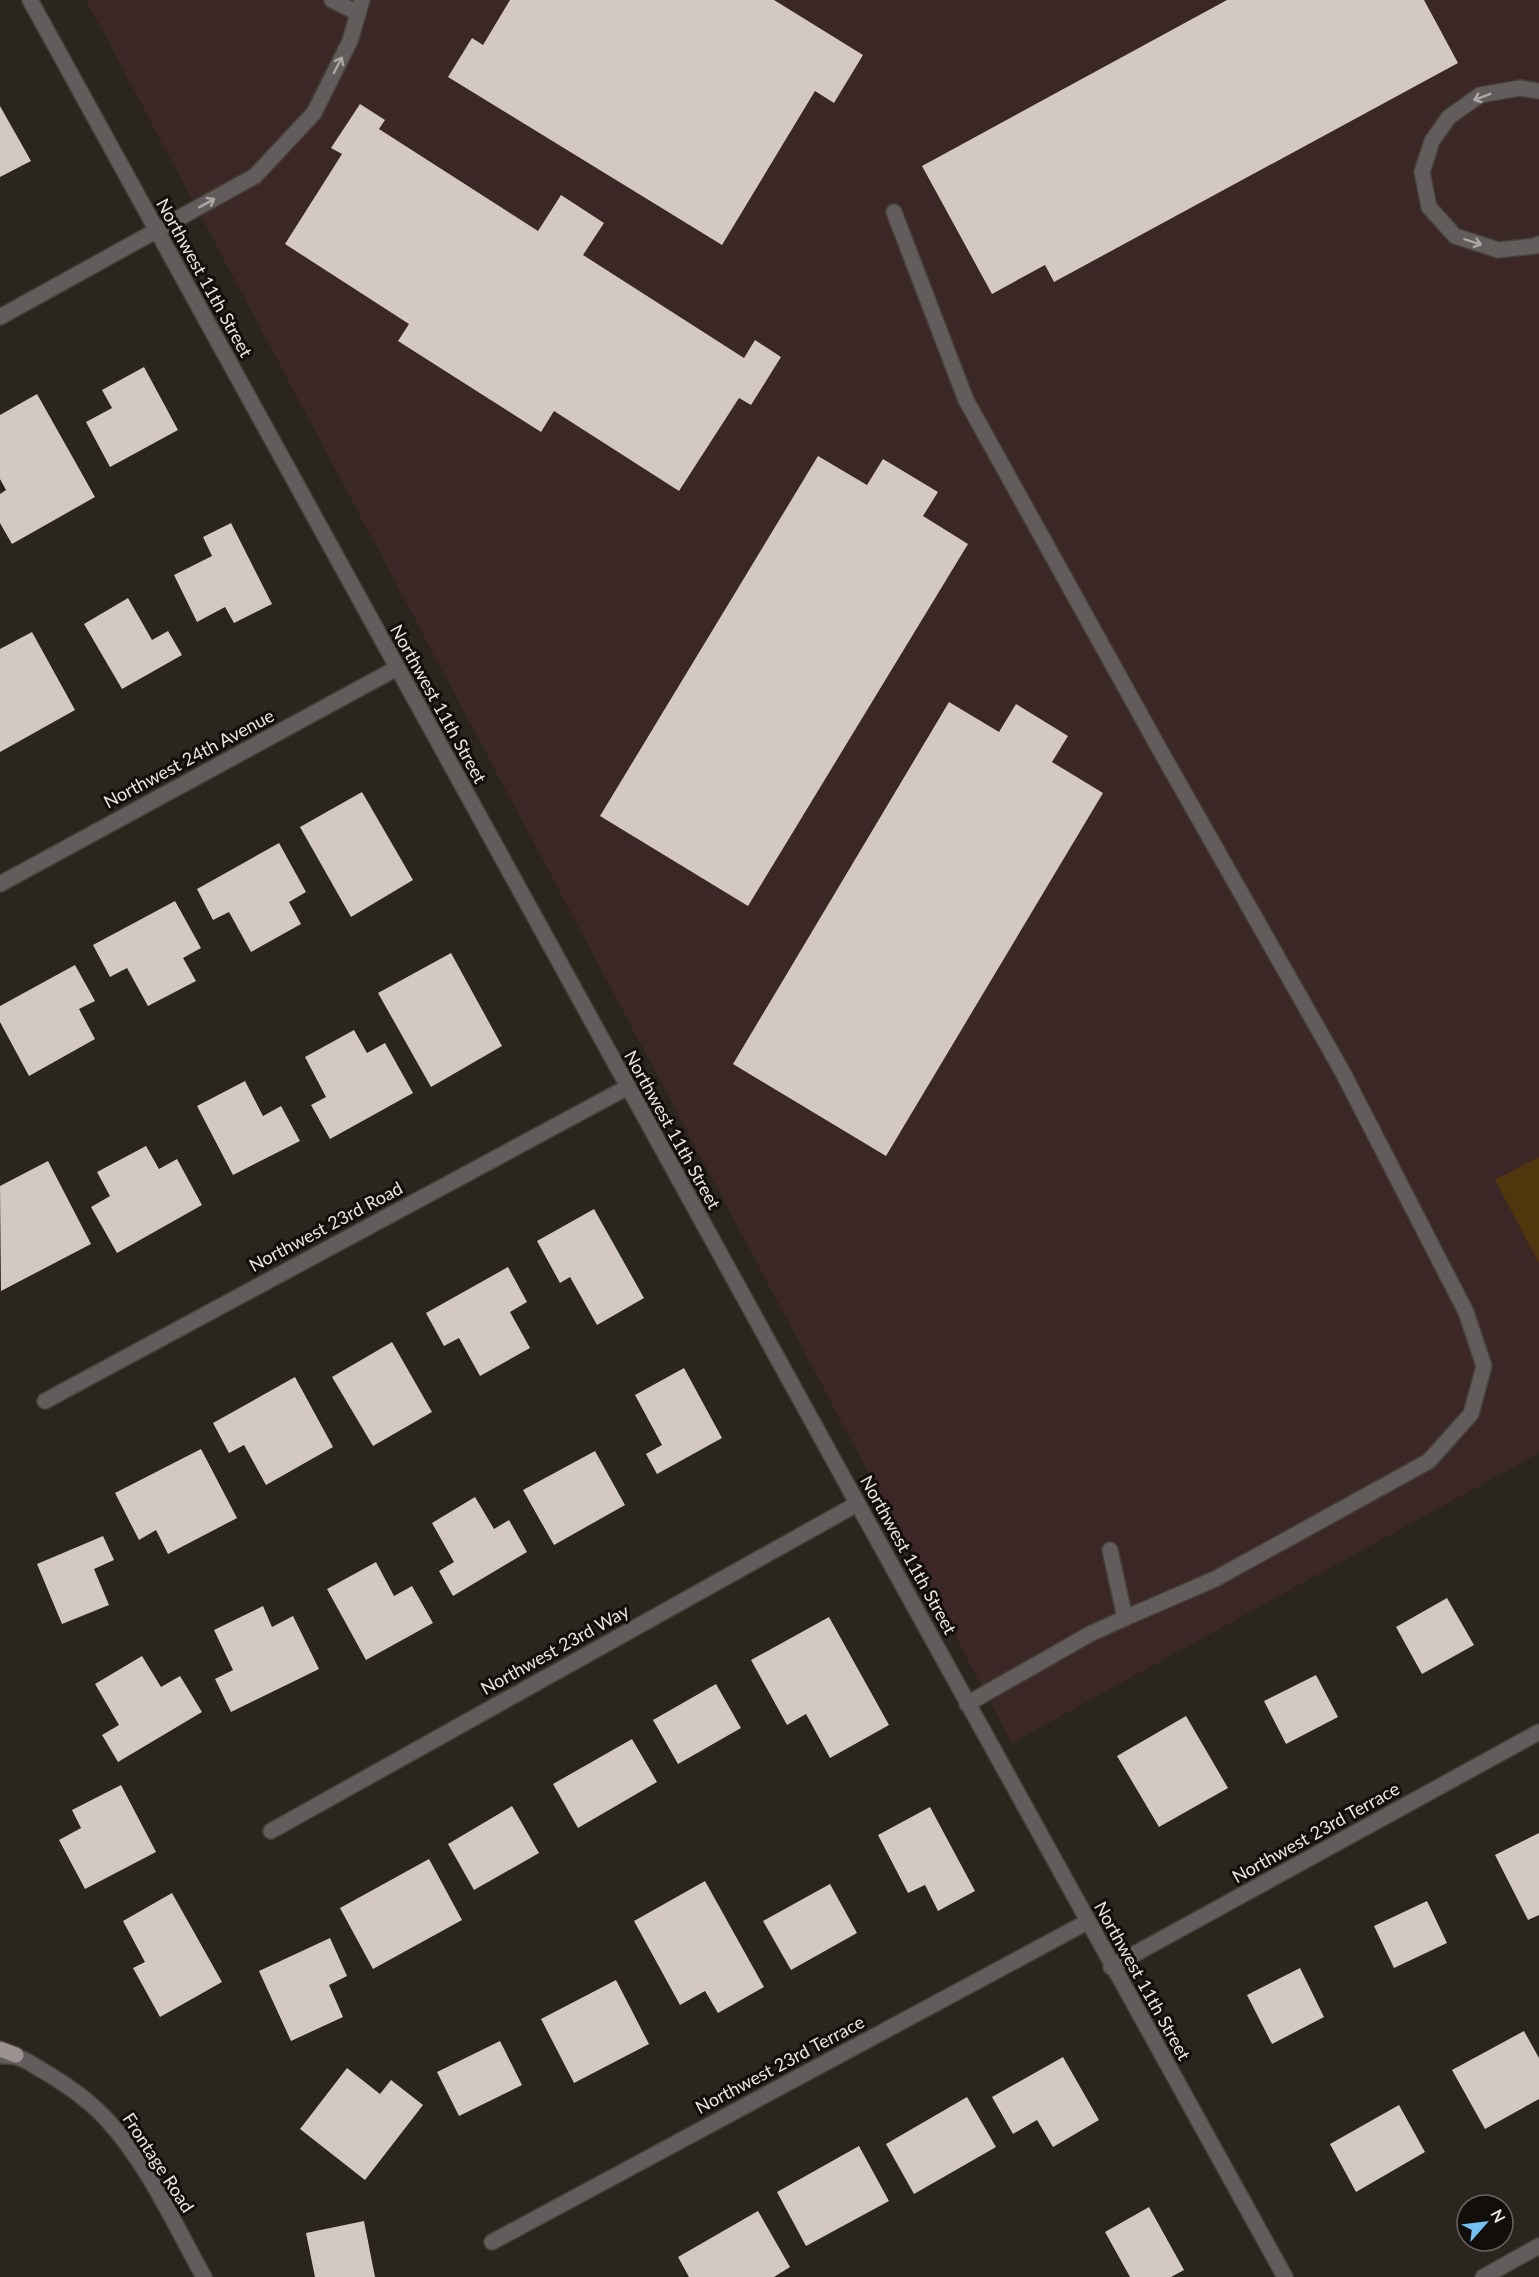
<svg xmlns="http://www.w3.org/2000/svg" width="1539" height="2277" font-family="Lato,sans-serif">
	<rect width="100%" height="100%" fill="#2a251d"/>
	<polygon fill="#3b2726" points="86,0 1539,0 1539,1453 1012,1743"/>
	<polygon fill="#50360d" points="1539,1157 1539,1263 1495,1180"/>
	<g fill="#d4c8c2">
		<polygon points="510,0 774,0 863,55 834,103 815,91 722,245 448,77 472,38 483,45"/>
		<polygon points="1227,0 1424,0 1458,63 1054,282 1045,265 992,294 922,166"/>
		<polygon points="360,104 385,120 379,129 538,231 561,195 604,223 583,255 744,358 755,340 781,357 751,405 739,398 679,491 554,411 541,432 398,341 409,324 285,244 342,154 331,148"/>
		<polygon points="0,106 31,161 0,177"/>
		<polygon points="144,367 178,430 110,467 86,422 112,408 102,390"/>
		<polygon points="37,394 95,497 12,544 0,523 0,494 6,490 0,479 0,415"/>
		<polygon points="818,456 867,485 883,459 938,492 923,516 968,544 748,906 600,816"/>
		<polygon points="231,523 272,604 234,623 225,607 197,622 174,575 212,556 203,537"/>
		<polygon points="128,598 152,640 168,631 182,655 122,689 84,624"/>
		<polygon points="32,632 75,710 0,752 0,649"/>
		<polygon points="949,702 999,732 1016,704 1068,736 1052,762 1103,793 886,1156 733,1064"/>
		<polygon points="362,792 413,880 351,917 300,827"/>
		<polygon points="279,843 306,892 289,902 301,924 251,952 229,912 213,920 197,889"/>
		<polygon points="175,901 201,948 183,958 196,981 148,1006 127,968 110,977 93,945"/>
		<polygon points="451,953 502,1046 431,1087 378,993"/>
		<polygon points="75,965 95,1001 79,1009 95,1039 29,1076 0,1022 0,1006"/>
		<polygon points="354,1030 367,1053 385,1043 413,1093 330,1139 311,1105 326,1097 305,1057"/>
		<polygon points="245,1081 263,1116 281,1106 300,1141 233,1175 197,1106"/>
		<polygon points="146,1146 159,1169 177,1159 202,1205 117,1253 91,1207 110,1196 97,1172"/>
		<polygon points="48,1161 91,1244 1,1291 0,1186"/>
		<polygon points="594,1209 644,1298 597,1325 570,1277 560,1283 537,1241"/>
		<polygon points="508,1267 527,1302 510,1312 530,1348 480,1376 459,1338 444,1346 426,1313"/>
		<polygon points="392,1342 432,1412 373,1446 332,1377"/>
		<polygon points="684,1368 722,1438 657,1474 646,1454 662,1445 635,1395"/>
		<polygon points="295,1377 333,1447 266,1485 244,1445 229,1453 213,1423"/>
		<polygon points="201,1449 237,1518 168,1554 156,1530 139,1540 115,1493"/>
		<polygon points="595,1451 625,1505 554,1545 523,1490"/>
		<polygon points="475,1497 494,1529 509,1520 527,1552 453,1596 439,1571 454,1562 432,1523"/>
		<polygon points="103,1536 114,1560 94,1569 109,1605 62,1624 37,1564"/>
		<polygon points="376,1562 394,1596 412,1586 433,1623 366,1660 327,1589"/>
		<polygon points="1447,1598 1474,1645 1422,1674 1396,1627"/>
		<polygon points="263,1606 272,1627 293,1616 319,1669 231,1712 215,1679 233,1670 214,1630"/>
		<polygon points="829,1617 889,1725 830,1758 806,1714 787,1725 751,1660"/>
		<polygon points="142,1656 161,1687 180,1676 202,1712 118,1762 102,1735 119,1725 95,1684"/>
		<polygon points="1316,1675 1338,1717 1286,1744 1264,1701"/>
		<polygon points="716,1684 741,1728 678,1764 653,1720"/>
		<polygon points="1186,1716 1228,1788 1159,1827 1117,1756"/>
		<polygon points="632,1739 657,1782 578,1828 553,1784"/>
		<polygon points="121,1785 156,1852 85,1889 59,1840 81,1828 72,1810"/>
		<polygon points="512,1806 539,1853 474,1890 448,1844"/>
		<polygon points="930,1807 975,1891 938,1911 925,1885 908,1893 878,1835"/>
		<polygon points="1539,1833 1539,1915 1528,1920 1495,1855"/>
		<polygon points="429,1859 462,1920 373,1969 340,1908"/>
		<polygon points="705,1881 764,1987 718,2013 705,1991 680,2005 634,1921"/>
		<polygon points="830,1884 857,1933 791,1970 763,1921"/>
		<polygon points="172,1893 222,1982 160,2017 133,1968 145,1962 123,1921"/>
		<polygon points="1427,1901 1447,1943 1394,1968 1374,1926"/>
		<polygon points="330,1938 347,1976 329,1985 343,2017 291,2041 259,1971"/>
		<polygon points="1300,1968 1324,2017 1272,2044 1247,1995"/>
		<polygon points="616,1980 649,2044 574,2083 541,2019"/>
		<polygon points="1524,2031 1539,2058 1539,2099 1485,2129 1452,2070"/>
		<polygon points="500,2041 522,2085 459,2116 437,2072"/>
		<polygon points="1063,2057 1099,2120 1053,2147 1037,2120 1013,2134 992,2097"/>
		<polygon points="347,2068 380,2094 391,2080 423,2105 365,2180 300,2129"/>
		<polygon points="967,2097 996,2147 914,2194 886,2144"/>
		<polygon points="1399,2105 1425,2152 1356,2192 1330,2144"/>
		<polygon points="859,2146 889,2201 806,2246 777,2192"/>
		<polygon points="1149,2207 1184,2270 1171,2277 1130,2277 1105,2232"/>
		<polygon points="758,2211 790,2267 774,2277 689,2277 678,2257"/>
		<polygon points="364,2221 375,2277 315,2277 306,2233"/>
	</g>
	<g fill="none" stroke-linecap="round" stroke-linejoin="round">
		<defs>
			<g id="minor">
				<path d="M30 0C303 501 579 1000 855 1499 998 1759 1140 2019 1285 2277"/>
				<polyline points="332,0 358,13"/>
				<polyline points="1539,91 1520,88 1480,95 1449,117 1432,141 1422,172 1429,207 1455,236 1498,250 1536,246 1539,244"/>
				<polyline points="894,212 966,400 1160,750 1342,1071 1466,1312 1484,1366 1471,1414 1429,1461 1215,1579 1125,1618"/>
				<polyline points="0,317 255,176 314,113 350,41 362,0"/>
				<polyline points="0,884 397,668"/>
				<polyline points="45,1401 626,1088"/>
				<polyline points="967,1704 1090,1634 1125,1618 1110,1550"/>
				<polyline points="271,1831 857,1504"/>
				<polyline points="1111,1967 1539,1732"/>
				<path d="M3 2056C22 2055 29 2063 45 2072 67 2085 89 2100 107 2120 146 2161 176 2227 204 2277"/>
				<polyline points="492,2242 1087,1922"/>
				<polyline points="1483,2277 1539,2246"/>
			</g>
			<polyline id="major" points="0,2049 16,2055"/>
		</defs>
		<use href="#minor" stroke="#454038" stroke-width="18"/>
		<use href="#major" stroke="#454038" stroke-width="18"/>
		<use href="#minor" stroke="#625c5c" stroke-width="15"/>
		<use href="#major" stroke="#9d9291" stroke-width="15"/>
	</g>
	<defs><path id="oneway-shaft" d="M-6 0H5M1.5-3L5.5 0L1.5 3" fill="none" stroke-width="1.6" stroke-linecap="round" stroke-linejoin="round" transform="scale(1.5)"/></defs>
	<g stroke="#aca7a5">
		<use href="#oneway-shaft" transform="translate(338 65) rotate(-63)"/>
		<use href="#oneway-shaft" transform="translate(1482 97) rotate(159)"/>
		<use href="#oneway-shaft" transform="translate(207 203) rotate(-29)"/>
		<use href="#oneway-shaft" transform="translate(1473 242) rotate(18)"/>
	</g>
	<g text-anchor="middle" stroke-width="6" stroke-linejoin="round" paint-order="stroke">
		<g font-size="18" fill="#e9e5e0" stroke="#110e0b">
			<text transform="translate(204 278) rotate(61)" y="6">Northwest 11th Street</text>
			<text transform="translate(438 704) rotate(61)" y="6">Northwest 11th Street</text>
			<text transform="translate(189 759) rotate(-28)" y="6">Northwest 24th Avenue</text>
			<text transform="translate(672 1130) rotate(61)" y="6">Northwest 11th Street</text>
			<text transform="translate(326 1227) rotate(-28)" y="6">Northwest 23rd Road</text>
			<text transform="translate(908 1555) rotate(61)" y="6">Northwest 11th Street</text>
			<text transform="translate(555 1650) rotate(-29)" y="6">Northwest 23rd Way</text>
			<text transform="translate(1316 1833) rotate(-29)" y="6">Northwest 23rd Terrace</text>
			<text transform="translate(1142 1981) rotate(61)" y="6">Northwest 11th Street</text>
			<text transform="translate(780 2065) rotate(-28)" y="6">Northwest 23rd Terrace</text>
			<text transform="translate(158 2163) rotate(57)" y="6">Frontage Road</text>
		</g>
	</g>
	<g transform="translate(1485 2223) rotate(62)"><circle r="28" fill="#110e0b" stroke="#676460" stroke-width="1.5"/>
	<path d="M0-4.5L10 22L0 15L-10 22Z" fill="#71c1f5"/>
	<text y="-9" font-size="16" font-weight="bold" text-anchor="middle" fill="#e9e5e0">N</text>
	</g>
</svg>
